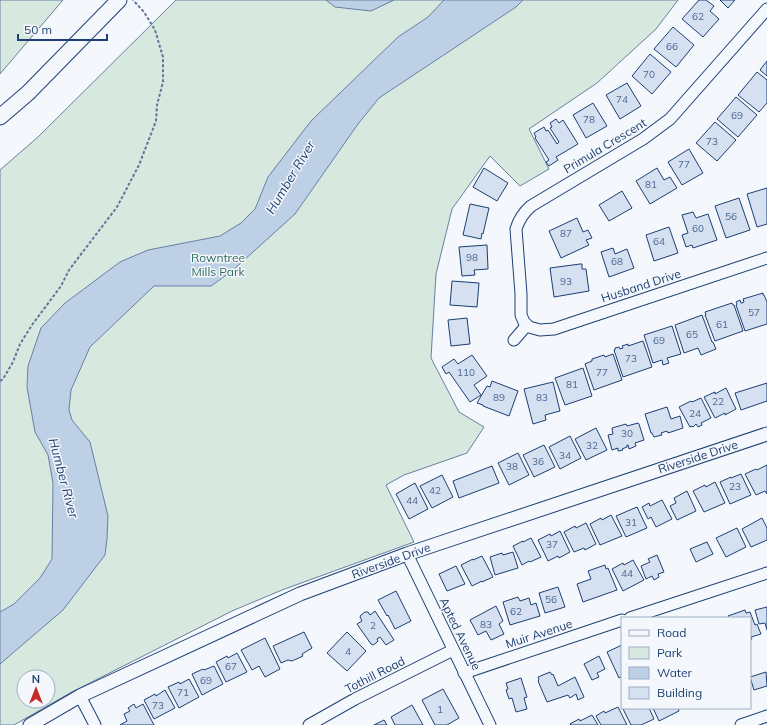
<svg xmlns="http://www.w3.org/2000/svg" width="767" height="725" font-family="Mulish,sans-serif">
	<rect width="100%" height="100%" fill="#f4f7fb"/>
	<g fill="#d7e8df" stroke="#687fa3" fill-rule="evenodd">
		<polygon points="0,0 63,0 0,74"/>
		<path d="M176 0H678L656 29 597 83 529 129 549 169 520 186 490 156 452 209 436 274 431 358 459 412 484 427 467 453 404 475 386 485 414 542 282 590 232 611 70 693 14 725H0V170L38 137ZM24 677H48V701H24Z"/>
	</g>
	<g fill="#bed0e5" stroke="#687fa3">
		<polygon points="326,0 394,0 371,11 335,7"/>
		<polygon points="444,0 523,0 516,7 379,98 358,124 295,214 232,271 211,286 154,286 90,347 71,390 69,410 72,420 90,442 108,516 107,539 105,555 63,610 0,664 0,612 14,604 40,578 52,559 53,483 48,455 35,432 27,387 28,366 41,328 65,303 120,262 148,250 220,236 241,223 255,209 268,177 311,121 398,37 428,17"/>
	</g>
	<g fill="#d5e0f0" stroke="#1d3f73">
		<polygon points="699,0 706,0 714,6 710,11 719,19 703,37 682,19"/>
		<polygon points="720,0 735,0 728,8"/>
		<polygon points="673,27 694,45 676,67 654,49"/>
		<polygon points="650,54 671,72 652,94 632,76"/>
		<polygon points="767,61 767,76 760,70"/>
		<polygon points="757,72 767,80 767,103 759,112 738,95"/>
		<polygon points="627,83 641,106 620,119 606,95"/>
		<polygon points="736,97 757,115 738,137 717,119"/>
		<polygon points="593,103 607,126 586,138 573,115"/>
		<polygon points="556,119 559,123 563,120 578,144 556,157 558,160 549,166 546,162 549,160 535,138 536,137 534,133 544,127 546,131 548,130 557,144 559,142 550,128 552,127 550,123"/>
		<polygon points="715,122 736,140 717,161 696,143"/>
		<polygon points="689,149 703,173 682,185 668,162"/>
		<polygon points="484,168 508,183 497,201 473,187"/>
		<polygon points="657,168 664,180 670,177 677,188 650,204 636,181"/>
		<polygon points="767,188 767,224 757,227 747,194"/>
		<polygon points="622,191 632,208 609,221 599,205"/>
		<polygon points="739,198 750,230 726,238 715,206"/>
		<polygon points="470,204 489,208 483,234 482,233 481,239 463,235"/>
		<polygon points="693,212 696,218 708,214 717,240 693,248 692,245 686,247 682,235 688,233 682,215"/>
		<polygon points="577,218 583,232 588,230 592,238 586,240 589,245 561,258 549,231"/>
		<polygon points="669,227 678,253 654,261 646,235"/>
		<polygon points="487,245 488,269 474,270 475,275 462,276 459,247"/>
		<polygon points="613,248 615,254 627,249 634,268 609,277 601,252"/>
		<polygon points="580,264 582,264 582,269 586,269 589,291 554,297 550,268"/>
		<polygon points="452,281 479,283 477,307 450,305"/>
		<polygon points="763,293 763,295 764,295 767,302 767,324 745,331 736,305 737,304 736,302 740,300 741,303 742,303 744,302 743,299"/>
		<polygon points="732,303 733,305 734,305 743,331 715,341 705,315 706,315 705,312"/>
		<polygon points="702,315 712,342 713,342 716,349 701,355 698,348 684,353 675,325"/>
		<polygon points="467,318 470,344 451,346 448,320"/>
		<polygon points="672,326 681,354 667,358 669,363 663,365 662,360 653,363 644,335"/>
		<polygon points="643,341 652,367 623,377 614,350 615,350 615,348 619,347 620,349 623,348 622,346 628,344 628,346"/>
		<polygon points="613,354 622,380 594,390 585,364 592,361 592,359 604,355 605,357"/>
		<polygon points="472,355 487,376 474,385 481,395 470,402 449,372 446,374 442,367 454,359 458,364"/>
		<polygon points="583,368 592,396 565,405 555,378"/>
		<polygon points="492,381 518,391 509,416 483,406 483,405 477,403 487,386 490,387"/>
		<polygon points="553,382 560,411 545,415 546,420 533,424 524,389"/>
		<polygon points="767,383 767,401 741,410 735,393"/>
		<polygon points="726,388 736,409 725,415 725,413 715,418 704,397 715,392 715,394"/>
		<polygon points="701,398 711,418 701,423 702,425 698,427 696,424 693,427 692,426 690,427 679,407 691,401 692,402"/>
		<polygon points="667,407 671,419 680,416 683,428 668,433 667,431 661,433 662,435 654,437 652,433 651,433 645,414"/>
		<polygon points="638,423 639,424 644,440 635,443 636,446 629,449 628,445 627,445 627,447 622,449 623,450 618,451 618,448 612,450 608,435 613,434 612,428 626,424 627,426"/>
		<polygon points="596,428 607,450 586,460 575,439"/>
		<polygon points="570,436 581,458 560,469 549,447"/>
		<polygon points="544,445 555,467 534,477 523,455"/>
		<polygon points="518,453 529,475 509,485 498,463"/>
		<polygon points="767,465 767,494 765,491 756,495 745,474 756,469 757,470"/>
		<polygon points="492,466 499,483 459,498 453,481"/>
		<polygon points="741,474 751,495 730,504 720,482 731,477 731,478"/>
		<polygon points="442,475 453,497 432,508 420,486"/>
		<polygon points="715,482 725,503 704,512 693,491 705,485 706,487"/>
		<polygon points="415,483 428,509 409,519 396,494"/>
		<polygon points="687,491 696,511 677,520 670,506 676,503 674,498"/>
		<polygon points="662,500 672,519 656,527 651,517 648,519 642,507 649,503 650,506"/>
		<polygon points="637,507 647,528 626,537 616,516"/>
		<polygon points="611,515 622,536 600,545 590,524 601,518 602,520"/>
		<polygon points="762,518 767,528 767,540 751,547 742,529"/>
		<polygon points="586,523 596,544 585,550 584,548 574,552 564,532 575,526 576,528"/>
		<polygon points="737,528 746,547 726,557 716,538"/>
		<polygon points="560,531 570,552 559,558 558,556 548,561 538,540 550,534 551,536"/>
		<polygon points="531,538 541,557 530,562 529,561 522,565 513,546 523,541 523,542"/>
		<polygon points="707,542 713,554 696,562 690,549"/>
		<polygon points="513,552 518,568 495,575 490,557 502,553 503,555"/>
		<polygon points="657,555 664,572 658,574 659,577 654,580 652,576 646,579 641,566 650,562 648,559"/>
		<polygon points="482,556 493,577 482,582 482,581 472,586 461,565 473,559 473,560"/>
		<polygon points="633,560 644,580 623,591 612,569 623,563 624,565"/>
		<polygon points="605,565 606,569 608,568 617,590 583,602 577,584 591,579 588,571"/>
		<polygon points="456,566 465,584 447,591 439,574"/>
		<polygon points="558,587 565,607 545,613 539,593"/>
		<polygon points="396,591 411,621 395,629 388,615 387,616 378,600"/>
		<polygon points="518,597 520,601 529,598 531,605 536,603 540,616 510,625 503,602"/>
		<polygon points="496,606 503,621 499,624 504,634 491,640 486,631 478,635 470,620"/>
		<polygon points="767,607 767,630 765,623 759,624 755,610"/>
		<polygon points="745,610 746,613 750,612 755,625 757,624 761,634 751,637 752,639 750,640 750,618 729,618 728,616"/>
		<polygon points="375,611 394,640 386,645 380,637 377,639 378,641 376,643 373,645 371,644 357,624 362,621 360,617 361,615 365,612 368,612 370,615"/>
		<polygon points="304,632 312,648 302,654 303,656 292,661 288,660 281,663 273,646"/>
		<polygon points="347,632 366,651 347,671 327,653"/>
		<polygon points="265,638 280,669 265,677 259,666 252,670 241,650"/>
		<polygon points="622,645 622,676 619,678 607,652"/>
		<polygon points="237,653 247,672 226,682 216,662 227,656 228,658"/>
		<polygon points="599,656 605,669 597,673 599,677 592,680 584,664"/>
		<polygon points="214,666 223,684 202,695 192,674 203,669 204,670"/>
		<polygon points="550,672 552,675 553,674 558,686 575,677 584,697 578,700 576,694 570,698 568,695 547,702 538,681 539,680 538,677"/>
		<polygon points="766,672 767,686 754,690 750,677"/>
		<polygon points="521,678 527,697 524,698 527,709 516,712 512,698 509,699 506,690 508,689 506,683"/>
		<polygon points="189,679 199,697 179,708 168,687 179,682 180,684"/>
		<polygon points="443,689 459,718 447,725 435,725 422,700"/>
		<polygon points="165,690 175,708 154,719 144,700 155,694 156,696"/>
		<polygon points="134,704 136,708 143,704 154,725 120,725 127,721 124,714 130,711 128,708"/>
		<polygon points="412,705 423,725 395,725 391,717"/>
		<polygon points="618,707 627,725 601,725 596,716 604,711 605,713"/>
		<polygon points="625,708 649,708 654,719 641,725 631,725 623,709"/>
		<polygon points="653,708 678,708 679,711 659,721"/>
		<polygon points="592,715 598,725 571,725 570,724 579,719 580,721"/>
		<polygon points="384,720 387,725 374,725"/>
	</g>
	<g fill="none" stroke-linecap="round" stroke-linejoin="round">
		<defs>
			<g id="minor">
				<path d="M767 9 670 119 643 139 531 206C523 213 519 219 516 229L521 294V315L524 322 529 327 540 330 554 329 767 258"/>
				<polyline points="514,340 527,325"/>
				<polyline points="407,554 490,725"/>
				<polyline points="630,618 767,573"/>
				<polyline points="464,673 622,620"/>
				<polyline points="80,696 95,725"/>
				<polyline points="309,725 355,699 453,650"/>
				<polyline points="741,725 767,716"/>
			</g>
			<polyline id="tertiary" points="30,725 80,696 300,594 407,554 767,434"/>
			<polyline id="secondary" points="0,117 28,93 119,0"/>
		</defs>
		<use href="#minor" stroke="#1d3f73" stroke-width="13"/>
		<use href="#tertiary" stroke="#1d3f73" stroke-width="15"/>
		<use href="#secondary" stroke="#1d3f73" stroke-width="17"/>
		<polyline stroke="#5e769c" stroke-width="2" stroke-dasharray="3 2" stroke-linecap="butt" points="0,381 3,379 13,362 20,344 32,325 61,286 69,270 117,207 139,165 151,134 156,121 157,105 163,82 163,57 155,30 144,12 133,0"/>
		<use href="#minor" stroke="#f4f7fb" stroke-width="11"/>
		<use href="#tertiary" stroke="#f4f7fb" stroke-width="13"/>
		<use href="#secondary" stroke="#f4f7fb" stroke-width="15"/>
	</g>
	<g text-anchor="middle" stroke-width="3" stroke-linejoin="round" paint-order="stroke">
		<g font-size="10" fill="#4b6792">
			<text x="698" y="20">62</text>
			<text x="672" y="50">66</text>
			<text x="649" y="78">70</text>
			<text x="622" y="103">74</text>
			<text x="737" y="119">69</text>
			<text x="589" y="123">78</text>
			<text x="712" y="145">73</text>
			<text x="684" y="168">77</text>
			<text x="651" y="188">81</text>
			<text x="731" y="220">56</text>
			<text x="698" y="232">60</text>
			<text x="566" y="237">87</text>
			<text x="659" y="245">64</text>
			<text x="472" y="261">98</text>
			<text x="617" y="265">68</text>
			<text x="566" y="285">93</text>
			<text x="754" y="316">57</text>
			<text x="722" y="328">61</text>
			<text x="692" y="338">65</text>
			<text x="659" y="344">69</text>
			<text x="631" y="362">73</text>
			<text x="466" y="376">110</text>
			<text x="602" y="376">77</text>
			<text x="572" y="388">81</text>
			<text x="499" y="401">89</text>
			<text x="542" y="401">83</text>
			<text x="718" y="405">22</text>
			<text x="695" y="417">24</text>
			<text x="627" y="437">30</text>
			<text x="592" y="449">32</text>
			<text x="565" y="459">34</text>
			<text x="538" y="465">36</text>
			<text x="512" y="470">38</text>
			<text x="735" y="490">23</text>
			<text x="435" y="494">42</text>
			<text x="412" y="504">44</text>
			<text x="631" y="526">31</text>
			<text x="552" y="548">37</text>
			<text x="627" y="577">44</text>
			<text x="551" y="603">56</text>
			<text x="516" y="615">62</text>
			<text x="486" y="628">83</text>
			<text x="373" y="629">2</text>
			<text x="348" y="655">4</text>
			<text x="231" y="670">67</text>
			<text x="206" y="684">69</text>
			<text x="183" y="696">71</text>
			<text x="158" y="709">73</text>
			<text x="440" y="713">1</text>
		</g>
		<g font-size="12" fill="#1d3f73" stroke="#f4f7fb">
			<text transform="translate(605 146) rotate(-31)" y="4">Primula Crescent</text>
			<text transform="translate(641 286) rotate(-18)" y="4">Husband Drive</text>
			<text transform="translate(698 457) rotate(-18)" y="4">Riverside Drive</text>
			<text transform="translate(391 561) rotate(-20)" y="4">Riverside Drive</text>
			<text transform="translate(460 634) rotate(64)" y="4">Apted Avenue</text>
			<text transform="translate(539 634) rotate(-18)" y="4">Muir Avenue</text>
			<text transform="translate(375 675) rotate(-27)" y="4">Tothill Road</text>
		</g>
		<g font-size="12" fill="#2c6c60" stroke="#f4f7fb">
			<text x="218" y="262">Rowntree<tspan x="218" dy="14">Mills Park</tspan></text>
		</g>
		<g font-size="13" font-style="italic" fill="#1d3f73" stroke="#f4f7fb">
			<text transform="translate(290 177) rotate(-59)" y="5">Humber River</text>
			<text transform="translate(64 478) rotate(75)" y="5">Humber River</text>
		</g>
	</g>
	<rect x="621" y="617" width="130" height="92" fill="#f4f7fb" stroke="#9eadc5"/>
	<rect x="629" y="630" width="20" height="6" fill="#f4f7fb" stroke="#9eadc5"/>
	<text x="657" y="637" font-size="12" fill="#1d3f73">Road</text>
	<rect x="629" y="647" width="20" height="12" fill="#d7e8df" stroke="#9eadc5"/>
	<text x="657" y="657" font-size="12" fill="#1d3f73">Park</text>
	<rect x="629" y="667" width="20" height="12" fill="#bed0e5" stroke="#9eadc5"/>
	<text x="657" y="677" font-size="12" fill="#1d3f73">Water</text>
	<rect x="629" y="687" width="20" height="12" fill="#d5e0f0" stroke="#9eadc5"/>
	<text x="657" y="697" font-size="12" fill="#1d3f73">Building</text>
	<g transform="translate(36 689)"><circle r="19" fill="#f4f7fb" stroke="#9eadc5"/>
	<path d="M0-3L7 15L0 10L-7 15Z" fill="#c62828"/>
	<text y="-6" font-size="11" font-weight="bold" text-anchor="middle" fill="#1d3f73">N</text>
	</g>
	<path d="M18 34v6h89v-6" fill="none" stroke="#1d3f73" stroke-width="2"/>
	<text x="24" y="34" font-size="12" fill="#1d3f73" stroke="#f4f7fb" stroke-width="3" paint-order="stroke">50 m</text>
</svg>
